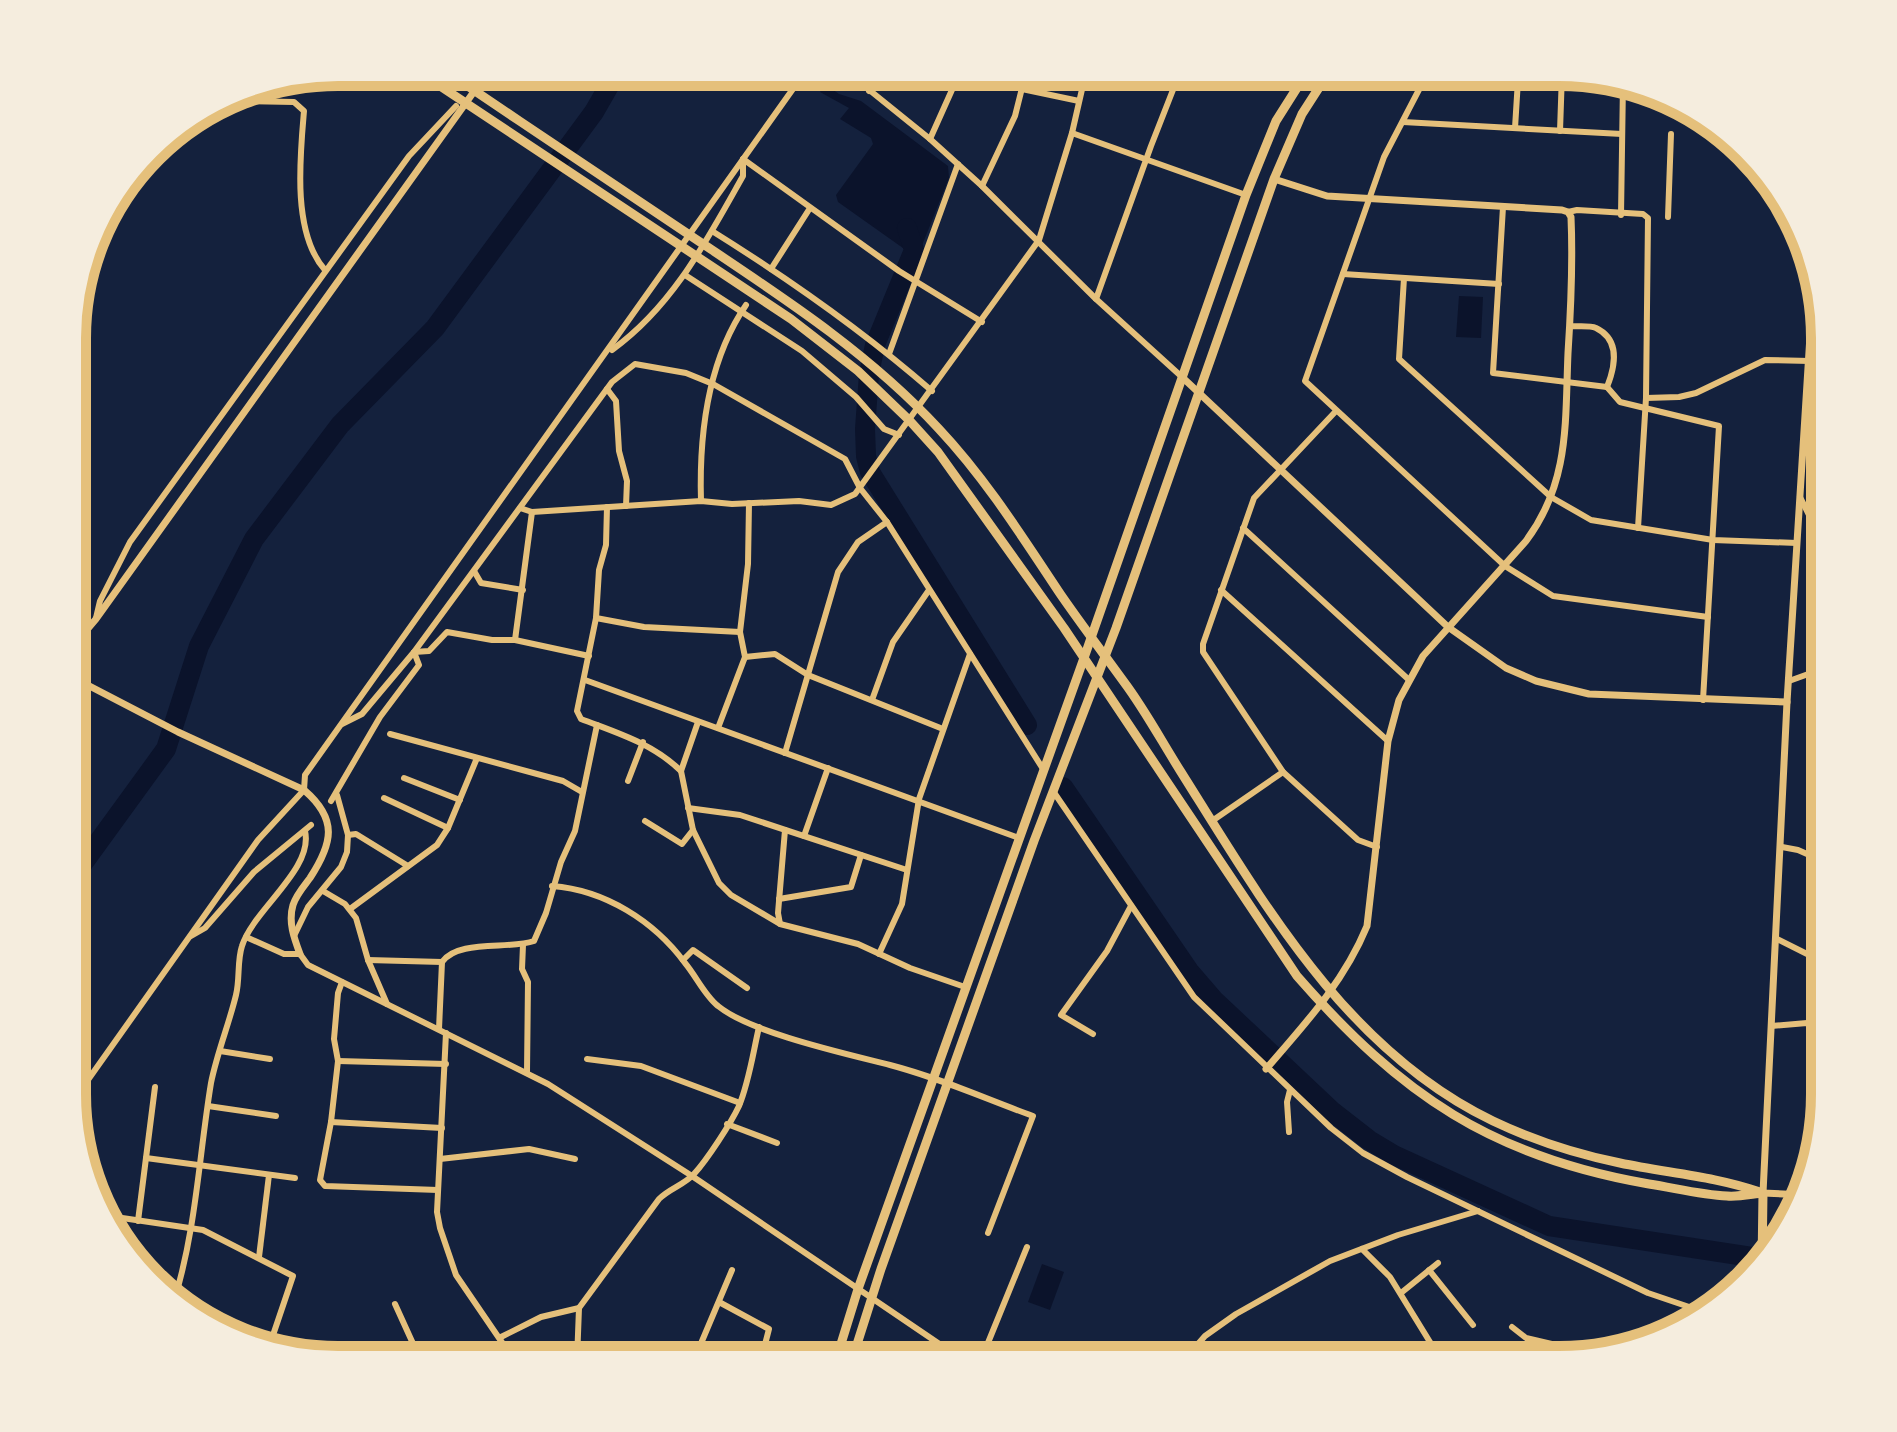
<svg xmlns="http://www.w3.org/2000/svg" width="1897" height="1432" font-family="'PT Serif',serif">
	<rect width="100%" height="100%" fill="#14213d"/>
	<g fill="#0b132b">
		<polygon points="825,84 839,94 861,101 948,166 949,178 917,258 838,202 836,195 873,144 871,138 840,119 849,108 820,92"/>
		<polygon points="1459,296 1483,297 1481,338 1456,337"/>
		<polygon points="1042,1264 1064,1272 1050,1310 1028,1302"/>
	</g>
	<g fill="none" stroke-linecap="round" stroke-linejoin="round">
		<g stroke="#0b132b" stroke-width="20">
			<polyline points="907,228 914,250 875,345 869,374 865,429 866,456 870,472 1027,725"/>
			<polyline points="1063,787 1189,971 1214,1000 1333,1112 1369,1140 1394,1155 1549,1226 1765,1259"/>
			<polyline points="73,877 166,749 199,646 254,539 340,425 435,328 594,112 617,72"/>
		</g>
		<g stroke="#e5c07b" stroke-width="6">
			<polyline points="847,72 930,139 982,186 1096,299 1182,377"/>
			<polyline points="1140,72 1173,88"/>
			<polyline points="1423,72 1424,80 1384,157 1305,381 1505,566 1553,596 1708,617"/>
			<polyline points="1424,74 1518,80 1515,128"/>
			<polyline points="1022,89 1079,101"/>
			<polyline points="869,91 882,72"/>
			<path d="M241 93 246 101 294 102 304 111C300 157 292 233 325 270"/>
			<polyline points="1403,122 1622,134"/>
			<polyline points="1560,131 1562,73"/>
			<polyline points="1072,133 1246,195"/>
			<polyline points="930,139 960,72"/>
			<polyline points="743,159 899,271 982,322"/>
			<polyline points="982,186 1015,116 1026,72"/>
			<polyline points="1503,207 1493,373 1607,387"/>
			<polyline points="1568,212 1577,210 1643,214 1648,218 1646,398 1638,528"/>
			<polyline points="1621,215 1623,83"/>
			<polyline points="1668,217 1671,134"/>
			<path d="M712 231C789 279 863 331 932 391"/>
			<polyline points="771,269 810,208"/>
			<polyline points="1343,274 1499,284"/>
			<polyline points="685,275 802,351 856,397 884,429 899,435"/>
			<polyline points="1404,278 1399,359 1551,497 1591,520 1713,540 1797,543"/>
			<polyline points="1096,299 1151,146 1180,72"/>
			<path d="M1570 326C1577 327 1589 325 1596 328 1621 340 1615 367 1607 387"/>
			<path d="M612 350C673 306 707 240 743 176V159"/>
			<polyline points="889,354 958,164"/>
			<polyline points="1809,372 1825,375"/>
			<polyline points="1607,387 1620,402 1719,426 1703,700"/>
			<polyline points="607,389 616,401 619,451 627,481 626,506"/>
			<polyline points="1646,398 1679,397 1696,393 1765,360 1810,361"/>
			<polyline points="1336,411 1254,498 1203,644 1203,652 1283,772 1358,840 1377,847"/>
			<polyline points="1800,497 1825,547"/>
			<path d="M701 501C699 434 707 362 746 305"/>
			<path d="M607 507 606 545 599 570 596 618 577 711 581 719C617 733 652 743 681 771"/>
			<polyline points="520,508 532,512 701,501 732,504 799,501 831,505 855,494 1039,240 1072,133 1086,72"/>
			<polyline points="1243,528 1408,679"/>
			<polyline points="474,571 481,583 523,590"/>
			<polyline points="1221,590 1388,741"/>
			<polyline points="96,618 100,601 130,542 409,156 456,106"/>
			<polyline points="596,618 644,627 740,632"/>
			<polyline points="515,640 532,512"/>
			<polyline points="745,657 775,654 808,675 943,729"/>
			<polyline points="585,680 1019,838"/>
			<polyline points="1789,681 1825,668"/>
			<polyline points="872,700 893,642 929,590"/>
			<polyline points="698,722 681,771 693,830 719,883 731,895 780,924 858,944 910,968 965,987"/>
			<polyline points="342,724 362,714 414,652 612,382 635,364 686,373 713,384 845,459 860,488 887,522 1043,769"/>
			<polyline points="718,728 745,657 740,632 748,564 749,503"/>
			<polyline points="390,734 563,781 582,792"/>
			<polyline points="785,753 838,572 858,542 887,522"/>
			<polyline points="404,778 460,800"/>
			<polyline points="628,781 643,742"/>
			<polyline points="1053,791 1194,997 1331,1128 1363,1153 1407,1177 1648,1293 1704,1312"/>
			<polyline points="384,798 448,828"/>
			<polyline points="331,801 380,717 419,665 414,652 429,651 447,632 492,640 515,640 589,656"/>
			<polyline points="688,808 740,815 907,870"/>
			<polyline points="645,821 682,844 693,830"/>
			<polyline points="1212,821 1283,772"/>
			<polyline points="348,835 356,834 408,866"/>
			<polyline points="804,836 828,768"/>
			<polyline points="1782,847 1798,850 1825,862"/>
			<path d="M552 886C605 890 654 921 685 963 696 976 705 996 718 1006 751 1033 847 1054 890 1065 940 1078 986 1099 1033 1116L988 1233"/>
			<polyline points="323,891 345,904 356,918 368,960 387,1004"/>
			<polyline points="779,899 851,887 861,855"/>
			<polyline points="350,909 437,845 448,828 477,758"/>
			<polyline points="780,924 778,913 785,830"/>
			<polyline points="191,936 205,928 254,872 311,825"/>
			<polyline points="294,936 308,907 341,867 347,852 348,835 337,795"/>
			<polyline points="246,937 284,954 300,954 308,965 548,1084 692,1176 963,1360"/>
			<polyline points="1777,939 1825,963"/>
			<polyline points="523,945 522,969 528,982 527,1072"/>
			<polyline points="879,954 902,904 919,799 970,654"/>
			<polyline points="368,960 442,962"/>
			<polyline points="683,960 693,950 747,988"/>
			<polyline points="342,982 338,993 334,1039 338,1061 331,1122 320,1180 325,1186 438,1190"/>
			<polyline points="1771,1026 1807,1023 1824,1031"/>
			<path d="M439 1029 442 962C458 939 509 950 534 941L546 913 561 862 575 831 597 725"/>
			<polyline points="446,1033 437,1212 440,1228 456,1275 514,1360"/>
			<polyline points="1093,1034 1061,1015 1107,951 1131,906"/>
			<polyline points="220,1051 270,1059"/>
			<polyline points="587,1059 641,1066 740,1103"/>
			<polyline points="338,1061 446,1064"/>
			<polyline points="73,1101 258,840 304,790 305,775 805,72"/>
			<polyline points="208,1106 276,1116"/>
			<polyline points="331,1122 442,1128"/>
			<polyline points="727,1124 777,1143"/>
			<polyline points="1289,1132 1287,1102 1290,1090"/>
			<polyline points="146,1158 295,1178"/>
			<polyline points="440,1159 529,1149 575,1159"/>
			<polyline points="102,1215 203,1230 293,1276 269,1347"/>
			<polyline points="138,1221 155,1087"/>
			<polyline points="1362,1249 1390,1277 1441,1360"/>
			<polyline points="259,1257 269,1175"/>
			<polyline points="1429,1270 1473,1325"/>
			<polyline points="1401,1293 1438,1263"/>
			<path d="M174 1301C196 1230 199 1156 211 1083 217 1053 229 1024 236 995 240 979 237 961 242 946 253 910 314 869 305 831"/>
			<polyline points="719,1302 769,1329 761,1360"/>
			<polyline points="395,1304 420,1359"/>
			<polyline points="1512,1327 1526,1338 1590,1353"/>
			<polyline points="501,1337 541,1317 579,1308"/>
			<path d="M577 1360 579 1308 659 1199C670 1188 684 1185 694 1174 707 1160 731 1123 739 1106 749 1082 753 1053 759 1027"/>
			<polyline points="694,1360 732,1270"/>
			<polyline points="981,1360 1027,1247"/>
			<polyline points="1184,1360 1205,1336 1236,1314 1330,1261 1398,1235 1478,1211"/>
		</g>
		<g stroke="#e5c07b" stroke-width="7">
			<polyline points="1182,377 1448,627 1506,668 1536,681 1589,694 1787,702"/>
			<polyline points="74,645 96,619 488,72"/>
			<path d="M74 678 178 732 304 790C338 819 333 843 310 878 304 886 296 895 293 905 288 922 294 938 300 954"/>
			<path d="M1266 1069C1305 1024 1344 982 1367 926L1388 741 1399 700 1423 656 1526 541C1570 482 1565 422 1568 353 1571 307 1573 262 1571 217L1568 212 1562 210 1327 196 1274 179"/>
			<polyline points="1805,1195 1763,1193 1787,702 1813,288"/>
		</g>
		<g stroke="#e5c07b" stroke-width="9">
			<path d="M419 72 791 319 858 371 910 421 938 452 1064 628 1297 976C1401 1095 1492 1157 1649 1184 1675 1188 1701 1195 1727 1196 1739 1197 1752 1194 1763 1193"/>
			<path d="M447 72C531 129 615 185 700 242 784 298 870 354 939 429 986 479 1023 538 1061 595 1081 624 1103 653 1124 682 1145 710 1162 742 1181 772 1264 904 1347 1051 1493 1121 1533 1140 1576 1154 1620 1163 1667 1173 1714 1176 1760 1192"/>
			<polyline points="1762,1265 1763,1193"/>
			<polyline points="836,1360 858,1289 1084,658 1246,195 1276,121 1307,72"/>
			<polyline points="852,1360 881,1269 1034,841 1116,628 1274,179 1302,114 1329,72"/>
		</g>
	</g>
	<path d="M0 0H1897V1432H0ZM338 86H1559A252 252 0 0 1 1811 338V1094A252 252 0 0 1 1559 1346H338A252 252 0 0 1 86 1094V338A252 252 0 0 1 338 86Z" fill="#f5edde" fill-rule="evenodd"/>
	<path fill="none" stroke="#e5c07b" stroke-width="10" d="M338 86H1559A252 252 0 0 1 1811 338V1094A252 252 0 0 1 1559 1346H338A252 252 0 0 1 86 1094V338A252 252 0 0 1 338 86Z"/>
</svg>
